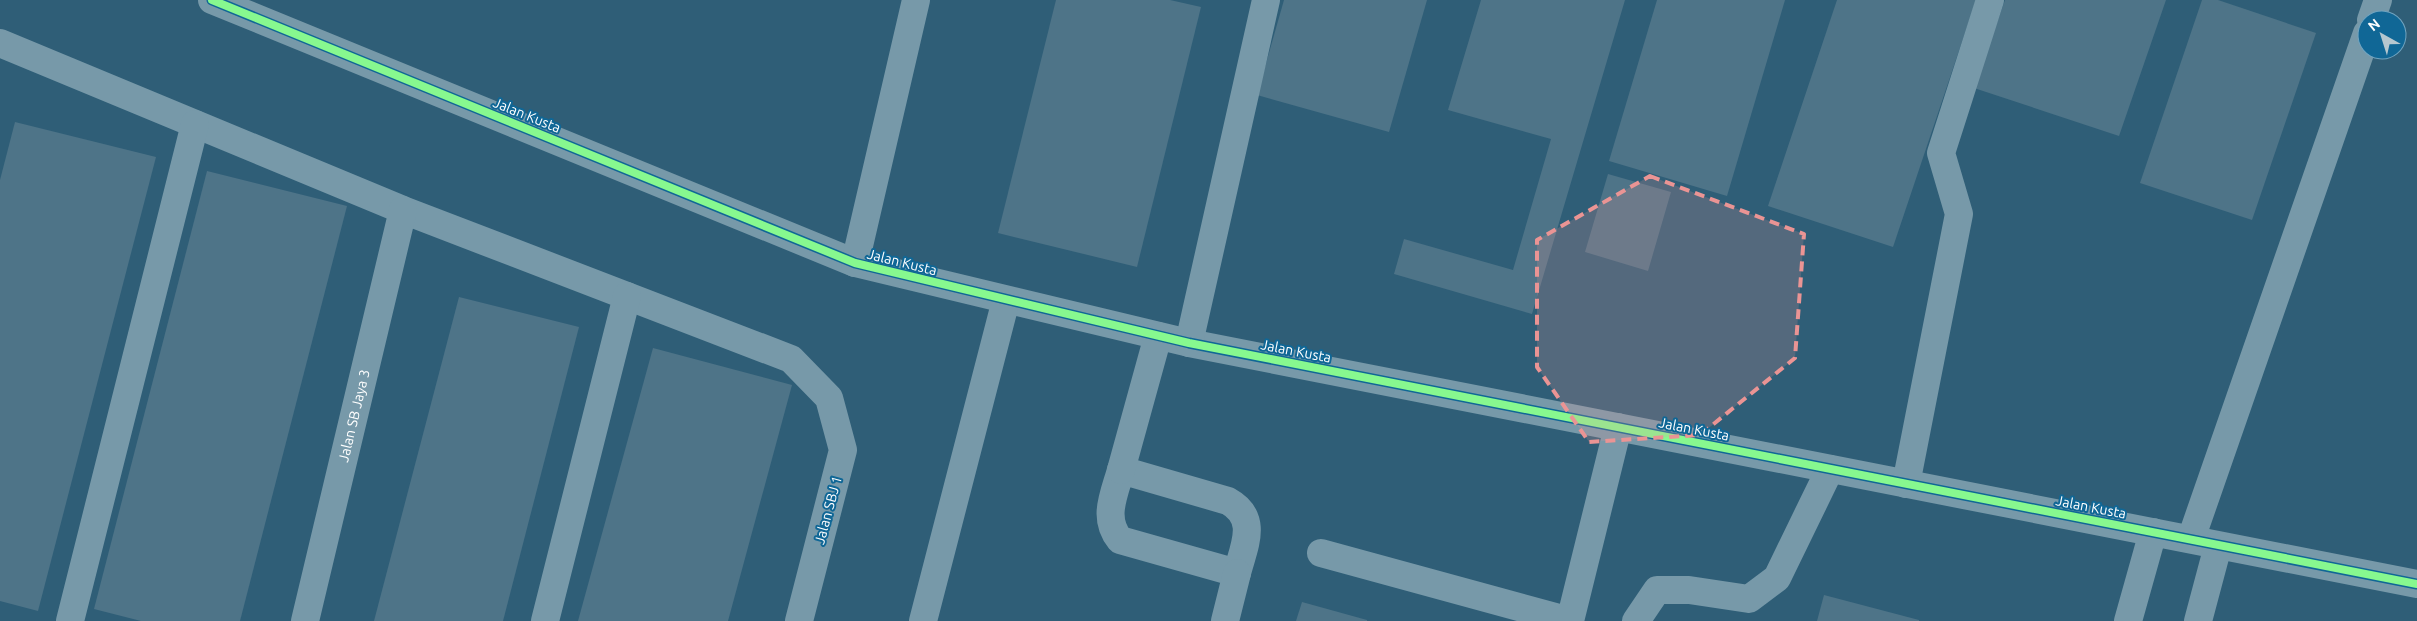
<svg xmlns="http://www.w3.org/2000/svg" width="2417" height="621" font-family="Ubuntu,sans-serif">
	<rect width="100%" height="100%" fill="#2f5e77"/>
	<g fill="#4e7488">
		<polygon points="1056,0 1170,0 1201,7 1137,267 998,233"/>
		<polygon points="1284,0 1427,0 1389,132 1257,95"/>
		<polygon points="1481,0 1625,0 1532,314 1394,274 1404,239 1513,270 1551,139 1448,110"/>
		<polygon points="1657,0 1785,0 1727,196 1609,161"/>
		<polygon points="1837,0 1976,0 1893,247 1768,206"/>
		<polygon points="2005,0 2166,0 2119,136 1974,88"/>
		<polygon points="2202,0 2218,0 2316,33 2252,220 2140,183"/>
		<polygon points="15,122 156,157 38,611 0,601 0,180"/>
		<polygon points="207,171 347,206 240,621 141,621 94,609"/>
		<polygon points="1608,174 1671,192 1648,271 1585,252"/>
		<polygon points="459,297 579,327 503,621 374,621"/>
		<polygon points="653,348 792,385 728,621 578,621"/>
		<polygon points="1824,595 1919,620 1919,621 1817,621"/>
		<polygon points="1302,602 1367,620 1367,621 1296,621"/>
	</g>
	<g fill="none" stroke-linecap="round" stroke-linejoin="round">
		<g stroke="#7799a9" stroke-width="28">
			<polyline points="212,0 855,263 1189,343 2417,584"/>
			<polyline points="2371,20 2378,0"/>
			<polyline points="0,43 403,210 791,359 829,398 843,450 799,621"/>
			<polyline points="855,263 916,0"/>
			<polyline points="1189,343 1266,0"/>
			<path d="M1121 470 1228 501C1259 518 1244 546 1237 573L1120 540C1102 518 1114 495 1121 470Z"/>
			<polyline points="1121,470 1158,336"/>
			<polyline points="1906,484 1959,214 1941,153 1990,0"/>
			<polyline points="2191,539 2367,33"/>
			<polyline points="1321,553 1570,621 1618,427"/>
			<polyline points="70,621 195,124"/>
			<path id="s1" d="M305 621 403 210"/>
			<polyline points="545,621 627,296"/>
			<polyline points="923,621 1006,300"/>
			<polyline points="1225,621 1237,573"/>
			<polyline points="1636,621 1657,590 1689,590 1749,599 1777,578 1830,469"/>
			<polyline points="2128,621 2153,532"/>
			<polyline points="2198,621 2218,546"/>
		</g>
		<defs>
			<polyline id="cycleway" points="212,0 855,263 1189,343 2417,584"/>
		</defs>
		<use href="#cycleway" stroke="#106796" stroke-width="11"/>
		<use href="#cycleway" stroke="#87f88f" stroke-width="8"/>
	</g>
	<path fill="#ea9494" fill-opacity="0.2" stroke="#ea9494" stroke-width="4" stroke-dasharray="10 6" stroke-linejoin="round" d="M1650 176 1804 234 1795 358 1700 435 1589 442 1537 367V240Z"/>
	<g text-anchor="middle" stroke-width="4" stroke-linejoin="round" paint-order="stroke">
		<g font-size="14" fill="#fff" stroke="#106796">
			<text transform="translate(527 115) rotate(22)" y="5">Jalan Kusta</text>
			<text transform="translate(902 262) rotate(14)" y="5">Jalan Kusta</text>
			<text transform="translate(1296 351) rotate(11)" y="5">Jalan Kusta</text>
			<text dy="5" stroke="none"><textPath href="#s1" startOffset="211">Jalan SB Jaya 3</textPath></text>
			<text transform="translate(1694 429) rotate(11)" y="5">Jalan Kusta</text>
			<text transform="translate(2091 507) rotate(11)" y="5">Jalan Kusta</text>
			<text transform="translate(828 510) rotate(-75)" y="5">Jalan SBJ 1</text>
		</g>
	</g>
	<g transform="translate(2382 35) rotate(321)"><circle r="24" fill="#106796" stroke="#70a4c0"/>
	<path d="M0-4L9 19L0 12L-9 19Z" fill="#b6c7cf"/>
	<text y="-8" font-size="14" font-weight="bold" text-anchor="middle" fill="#ffffff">N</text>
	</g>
</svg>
